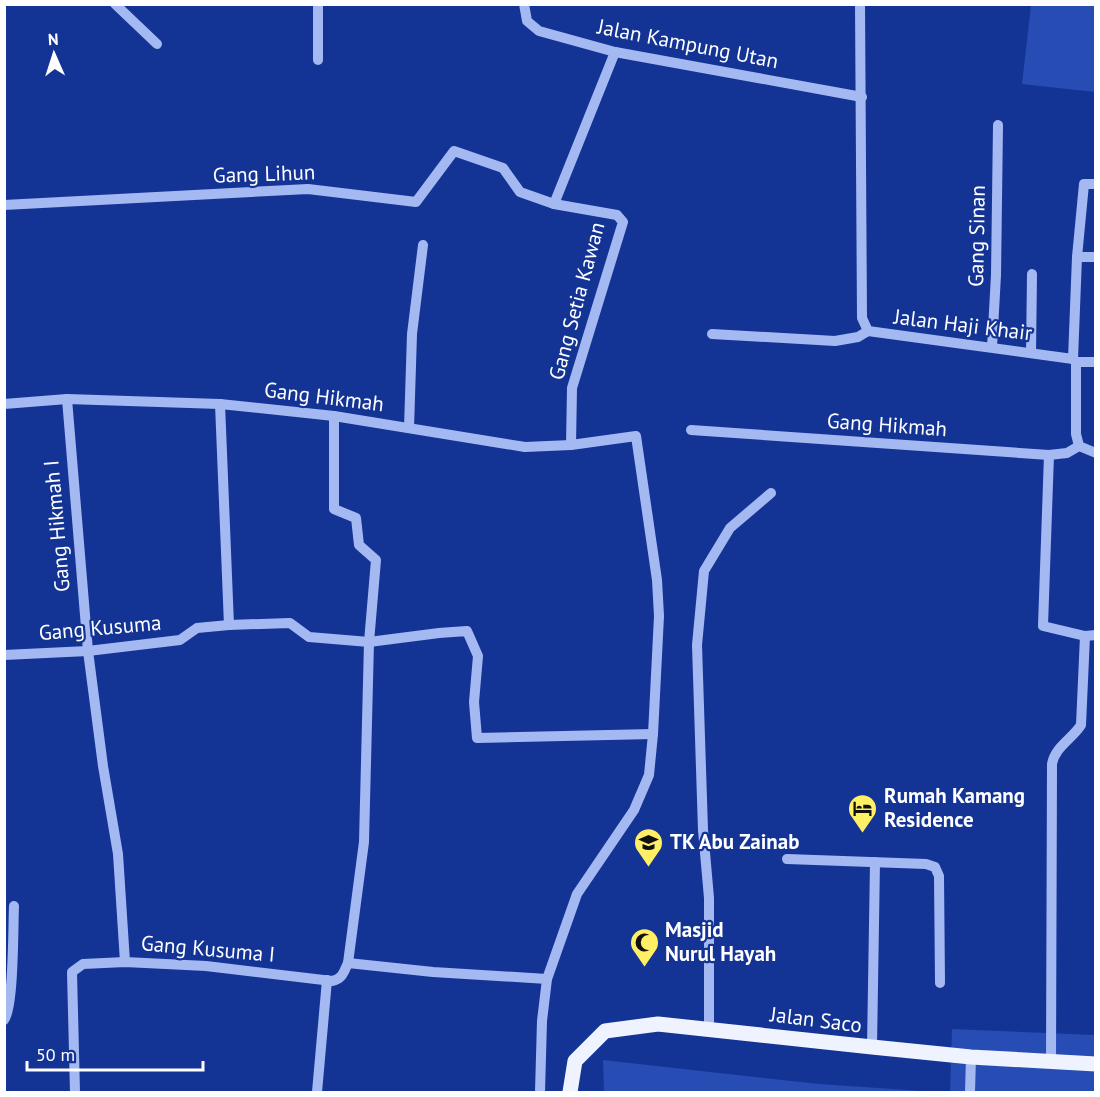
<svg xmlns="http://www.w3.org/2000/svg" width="1100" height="1097" font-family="'PT Sans',sans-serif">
	<rect width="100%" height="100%" fill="#143495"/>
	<g fill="#274cb4">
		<polygon points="1031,5 1095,5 1095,92 1022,84"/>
		<polygon points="952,1029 1095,1035 1095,1092 950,1092"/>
		<polygon points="603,1060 819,1084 937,1092 604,1092"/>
	</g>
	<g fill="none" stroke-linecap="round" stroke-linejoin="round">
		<g stroke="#a4b9f2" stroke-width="10">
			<polyline points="115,4 157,44"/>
			<polyline points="524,4 527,21 539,31 615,52 862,97"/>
			<polyline points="860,4 862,318 868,331 1073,359 1076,362 1076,434 1079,446 1096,453"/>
			<polyline points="318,60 318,4"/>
			<polyline points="554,204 615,52"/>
			<polyline points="4,205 308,189 416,202 454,151 503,168 520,192 554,204 617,215 623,222 572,388 571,445"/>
			<polyline points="1077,257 1096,257"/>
			<polyline points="712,334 835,341 858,337 868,331"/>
			<polyline points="992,347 996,275 998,125"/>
			<polyline points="1031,353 1032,274"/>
			<polyline points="1073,359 1077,257 1084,184 1096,184"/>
			<polyline points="1076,362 1096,362"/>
			<polyline points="67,399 88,651 103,766 118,854 125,962"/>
			<polyline points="4,404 67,399 220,404 334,416 525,447 571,445 636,436 657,580 659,616 653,734 649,775 634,810 577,894 547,979 542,1021 540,1092"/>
			<polyline points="220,404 229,625"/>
			<polyline points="409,428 412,334 423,245"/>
			<polyline points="691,430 1049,455 1067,453 1079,446"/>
			<polyline points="1049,455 1043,626 1085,636 1096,635"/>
			<polyline points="4,655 88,651 180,640 197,628 229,625 290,623 309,637 369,642 439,633 467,631 478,656 474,702 477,738 653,734"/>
			<polyline points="787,859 926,864 935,867 939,876 940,983"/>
			<polyline points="348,963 433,972 547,979"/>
			<path d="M4 1020C14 1008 13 926 14 906"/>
			<polyline points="709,1029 709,898 703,830 697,645 704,571 730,528 771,493"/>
			<polyline points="872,1047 875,862"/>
			<path d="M1051 1062 1052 764C1055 747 1072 739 1081 725L1085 636"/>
			<path d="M75 1092 72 972 83 964 125 962 206 966 332 981C343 979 344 971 348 963L364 842 369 642 376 560 359 545 356 518 334 509V416"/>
			<polyline points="317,1092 327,980"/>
			<polyline points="970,1092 971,1057"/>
		</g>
		<polyline stroke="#eff2ff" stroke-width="15" points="570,1092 575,1061 605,1031 658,1024 872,1047 971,1057 1096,1064"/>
	</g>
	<defs>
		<symbol id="hotel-pin" viewBox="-11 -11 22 30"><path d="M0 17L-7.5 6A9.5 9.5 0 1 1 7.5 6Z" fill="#ffef65" stroke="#143495"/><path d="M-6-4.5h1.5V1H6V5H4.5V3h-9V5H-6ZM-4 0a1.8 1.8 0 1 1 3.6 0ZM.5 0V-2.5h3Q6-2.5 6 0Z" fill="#111"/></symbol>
		<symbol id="school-pin" viewBox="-11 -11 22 30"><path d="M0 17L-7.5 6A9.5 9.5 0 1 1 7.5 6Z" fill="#ffef65" stroke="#143495"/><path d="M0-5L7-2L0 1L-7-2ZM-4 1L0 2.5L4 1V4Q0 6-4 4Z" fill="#111"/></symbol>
		<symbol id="mosque-pin" viewBox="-11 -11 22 30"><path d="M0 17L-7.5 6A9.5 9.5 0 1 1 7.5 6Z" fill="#ffef65" stroke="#143495"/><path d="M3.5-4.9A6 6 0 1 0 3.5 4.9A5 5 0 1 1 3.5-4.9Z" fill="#111"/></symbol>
	</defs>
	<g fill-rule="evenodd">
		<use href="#hotel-pin" x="846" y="792" width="33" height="45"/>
		<use href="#school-pin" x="632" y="826" width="33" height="45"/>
		<use href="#mosque-pin" x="628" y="926" width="33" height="45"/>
	</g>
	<g text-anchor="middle" stroke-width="4.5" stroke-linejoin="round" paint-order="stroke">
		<g font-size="21" fill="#fff" stroke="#143495">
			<text transform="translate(688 44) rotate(11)" y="7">Jalan Kampung Utan</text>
			<text transform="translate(264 174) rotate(-2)" y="7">Gang Lihun</text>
			<text transform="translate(977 236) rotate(-89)" y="7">Gang Sinan</text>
			<text transform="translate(577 301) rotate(-75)" y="7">Gang Setia Kawan</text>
			<text transform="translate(963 325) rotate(7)" y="7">Jalan Haji Khair</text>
			<text transform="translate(324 397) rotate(7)" y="7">Gang Hikmah</text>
			<text transform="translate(887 425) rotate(4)" y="7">Gang Hikmah</text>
			<text transform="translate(57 526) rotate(-95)" y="7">Gang Hikmah I</text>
			<text transform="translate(100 628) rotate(-5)" y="7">Gang Kusuma</text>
			<text transform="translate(208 949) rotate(5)" y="7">Gang Kusuma I</text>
			<text transform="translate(816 1020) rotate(7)" y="7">Jalan Saco</text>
		</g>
		<g font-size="21" font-weight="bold" fill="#fff" stroke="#143495" text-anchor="start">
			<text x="884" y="803">Rumah Kamang<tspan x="884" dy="24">Residence</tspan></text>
			<text x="670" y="849">TK Abu Zainab</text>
			<text x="665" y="937">Masjid<tspan x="665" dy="24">Nurul Hayah</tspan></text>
		</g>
	</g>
	<rect width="1100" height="1097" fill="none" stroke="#ffffff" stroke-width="12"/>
	<g transform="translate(54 54) rotate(357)" stroke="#143495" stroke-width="4.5" paint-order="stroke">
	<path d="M0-4.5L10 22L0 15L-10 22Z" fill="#ffffff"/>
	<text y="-9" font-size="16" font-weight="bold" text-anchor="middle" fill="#ffffff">N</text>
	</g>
	<path d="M27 1061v9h176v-9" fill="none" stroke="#ffffff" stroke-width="3"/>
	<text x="36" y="1061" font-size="18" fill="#ffffff" stroke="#143495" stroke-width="4.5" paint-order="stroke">50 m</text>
</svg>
